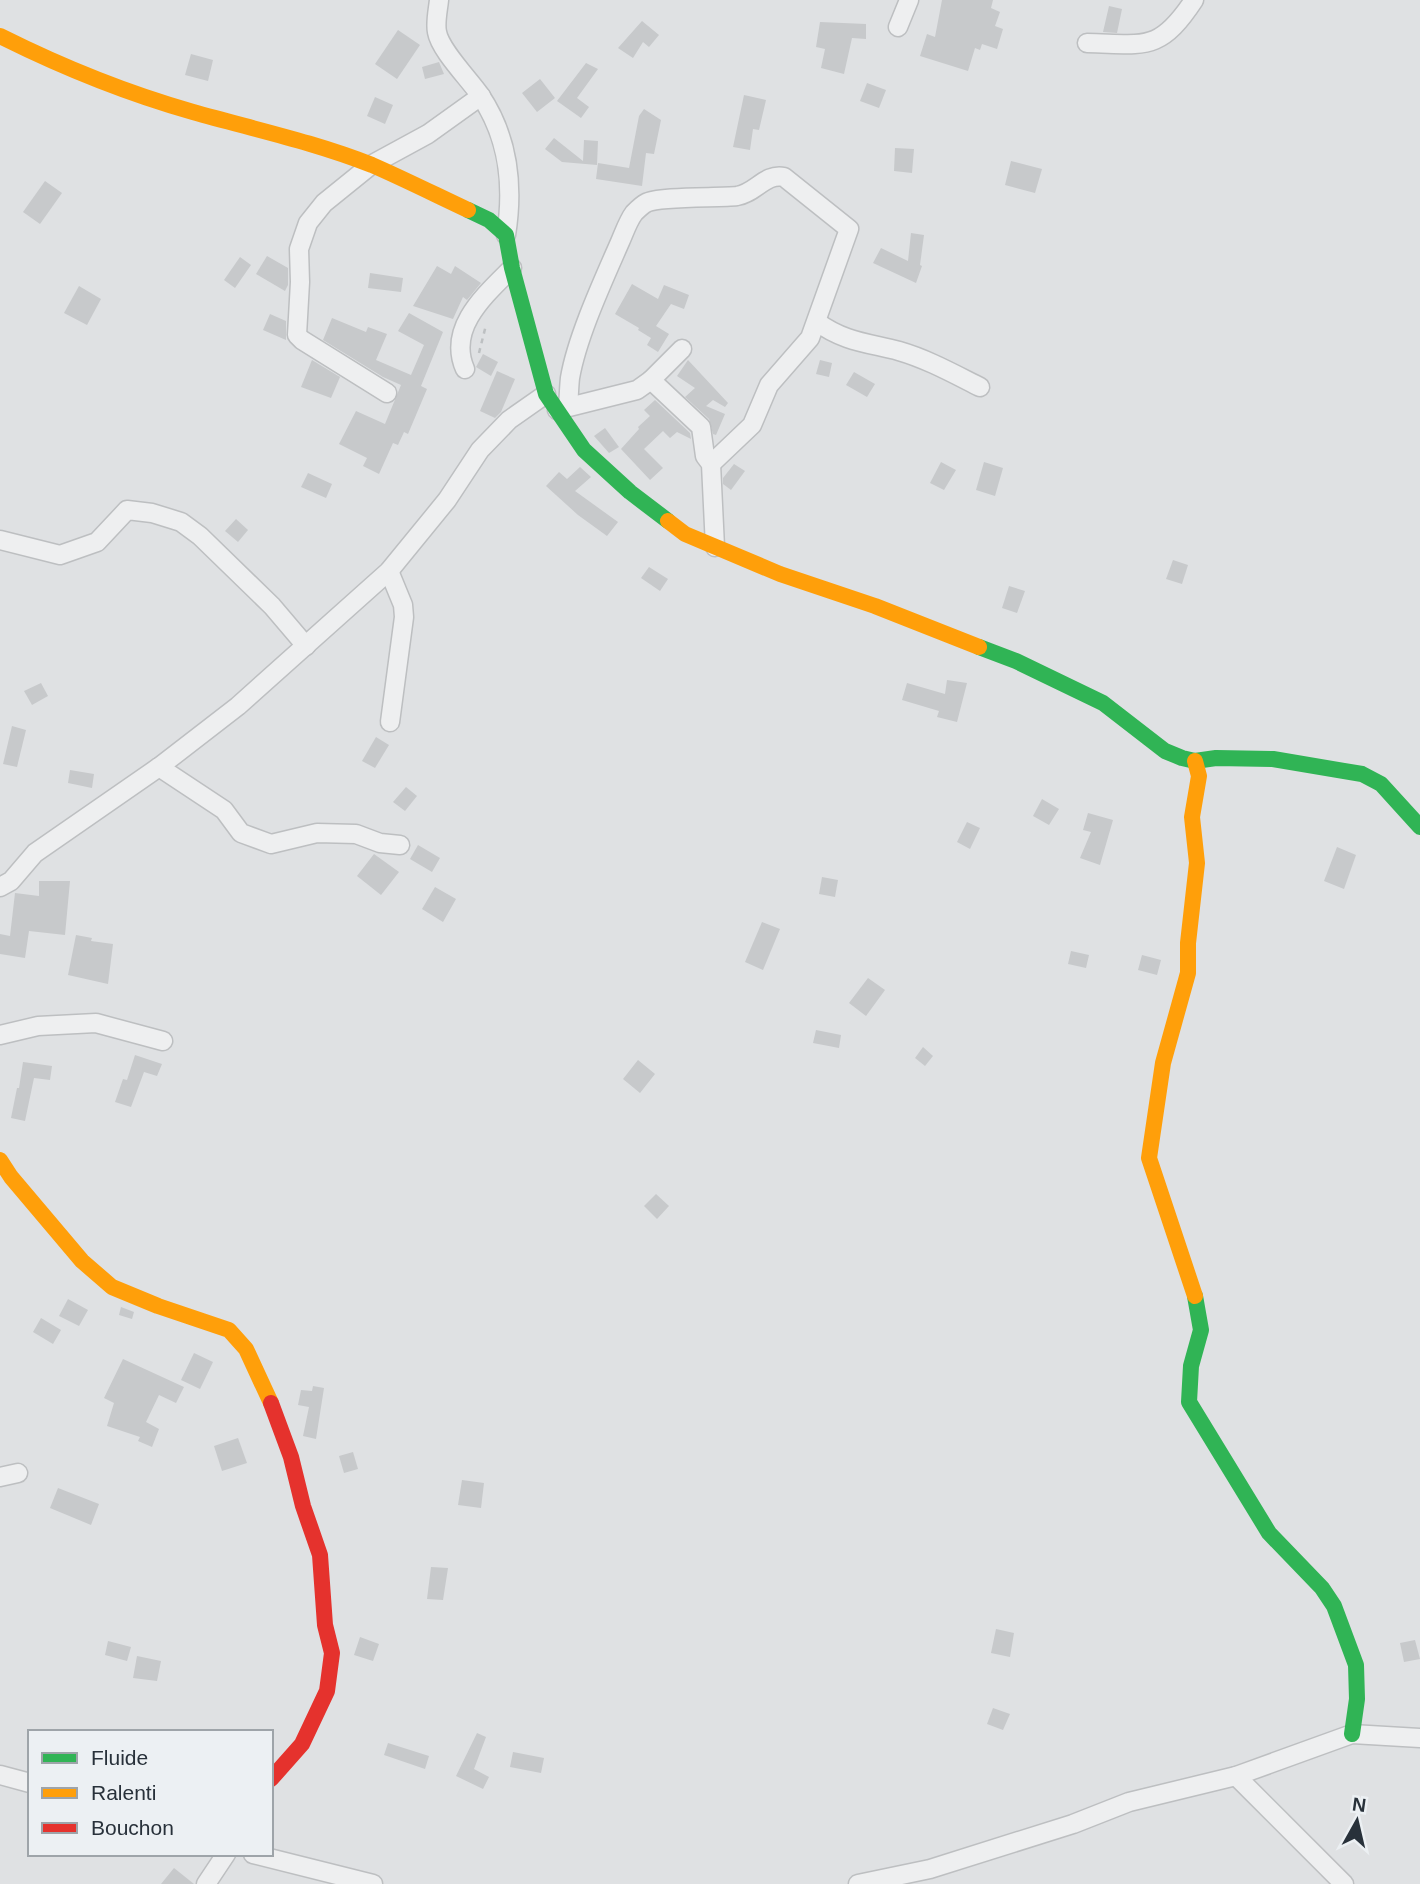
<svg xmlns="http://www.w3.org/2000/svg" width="1420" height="1884" font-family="Helvetica,sans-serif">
	<rect width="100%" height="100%" fill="#dfe1e3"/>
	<g fill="#c7c9cb">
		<polygon points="942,0 993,0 991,8 1000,12 995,26 1003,29 997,49 982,44 980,50 975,48 968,71 920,56 927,34 935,37"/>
		<polygon points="1109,6 1122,9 1117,33 1103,32"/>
		<polygon points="642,21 659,35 649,47 643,42 633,58 618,48"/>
		<polygon points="820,22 866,24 866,39 852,38 844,74 821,68 825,49 816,47"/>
		<polygon points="398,30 420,45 397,79 375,64"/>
		<polygon points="191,54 213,60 208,81 185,75"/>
		<polygon points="439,62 444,74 425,79 422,67"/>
		<polygon points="586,63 598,69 577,98 589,107 581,118 557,101"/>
		<polygon points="540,79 555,98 537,112 522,93"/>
		<polygon points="867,83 886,90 879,108 860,101"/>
		<polygon points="744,95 766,100 759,130 753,129 750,150 733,147"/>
		<polygon points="375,97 393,105 385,124 367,116"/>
		<polygon points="644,109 661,120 654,154 646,153 642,186 596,179 598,163 629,168 639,116"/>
		<polygon points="554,138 583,161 584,140 598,141 597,165 562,162 545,149"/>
		<polygon points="895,148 914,149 912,173 894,171"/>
		<polygon points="1011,161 1042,169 1035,193 1005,185"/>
		<polygon points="45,181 62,193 40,224 23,212"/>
		<polygon points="911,233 924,235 920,265 922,266 916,283 873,263 881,248 908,261"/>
		<polygon points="267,256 288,268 288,285 285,291 256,274"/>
		<polygon points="240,257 251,265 235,288 224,280"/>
		<polygon points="437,266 451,274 455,266 481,283 467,300 463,297 453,319 413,306"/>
		<polygon points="370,273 403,278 401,292 368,288"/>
		<polygon points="632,284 658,299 664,285 689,295 684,309 671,304 656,326 669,334 658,352 647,345 651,338 638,330 639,328 615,314"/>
		<polygon points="79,286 101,299 87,325 64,313"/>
		<polygon points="409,313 443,332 421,386 427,389 408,434 404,432 398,445 393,443 379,474 363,466 367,458 339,444 356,411 385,424 401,385 383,377 323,340 332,318 366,332 368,327 387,334 376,360 411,375 424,345 398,331"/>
		<polygon points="270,314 286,321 286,340 263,330"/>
		<polygon points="483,354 498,362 491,376 476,367"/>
		<polygon points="312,360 340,377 331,398 301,387"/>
		<polygon points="688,360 728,403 725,407 713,400 706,406 725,414 716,435 713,434 709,419 685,397 695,388 677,376"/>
		<polygon points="820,360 832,363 829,377 816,374"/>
		<polygon points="497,371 515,379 501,412 495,418 480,411"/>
		<polygon points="854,372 875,384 867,397 846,385"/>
		<polygon points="655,400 690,433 691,439 677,432 670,438 663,431 644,449 663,468 650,480 621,449 639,429 638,427 650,416 644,410"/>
		<polygon points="605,428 619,447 609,453 594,436"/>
		<polygon points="941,462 956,470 944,490 930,483"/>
		<polygon points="984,462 1003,468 995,496 976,490"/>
		<polygon points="734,464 745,471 731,490 723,484 723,478"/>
		<polygon points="580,467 591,477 575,491 618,522 607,536 578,515 546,486 559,472 567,479"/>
		<polygon points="308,473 332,484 326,498 301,487"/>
		<polygon points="236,519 248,530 238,542 225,531"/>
		<polygon points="1173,560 1188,565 1182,584 1166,579"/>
		<polygon points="649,567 668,579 660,591 641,578"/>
		<polygon points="1009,586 1025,591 1017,613 1002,608"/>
		<polygon points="947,680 967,683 957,722 937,717 939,711 902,700 907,683 945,694"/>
		<polygon points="41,683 48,696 32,705 24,691"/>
		<polygon points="12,726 26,730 17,767 3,764"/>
		<polygon points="376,737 389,745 375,768 362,761"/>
		<polygon points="70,770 94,774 92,788 68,783"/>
		<polygon points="406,787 417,796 405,811 393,802"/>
		<polygon points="1042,799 1059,809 1049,825 1033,816"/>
		<polygon points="1088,813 1113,820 1100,865 1080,858 1091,832 1083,830"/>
		<polygon points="967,822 980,828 970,849 957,842"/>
		<polygon points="418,845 440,858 432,872 410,859"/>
		<polygon points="1337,847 1356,855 1344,889 1324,881"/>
		<polygon points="374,854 399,872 381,895 357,876"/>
		<polygon points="822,877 838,880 835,897 819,894"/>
		<polygon points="39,881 70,881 65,935 29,931 25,958 0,954 0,934 10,936 15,893 39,896"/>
		<polygon points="435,887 456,899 443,922 422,909"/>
		<polygon points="762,922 780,929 763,970 745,962"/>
		<polygon points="76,935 92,938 91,941 113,944 108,984 68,975"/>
		<polygon points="1071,951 1089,955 1086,968 1068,964"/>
		<polygon points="1142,955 1161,960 1157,975 1138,970"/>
		<polygon points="868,978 885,990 866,1016 849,1003"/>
		<polygon points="816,1030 841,1035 839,1048 813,1043"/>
		<polygon points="923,1047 933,1056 925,1066 915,1058"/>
		<polygon points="135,1055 162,1064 157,1076 144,1072 131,1107 115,1102 123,1079 127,1080"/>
		<polygon points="638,1060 655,1074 640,1093 623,1079"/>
		<polygon points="23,1062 52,1066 50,1080 34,1078 25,1121 11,1118 17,1088 19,1088"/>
		<polygon points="656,1194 669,1206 657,1219 644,1206"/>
		<polygon points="68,1299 88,1310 79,1326 59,1316"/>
		<polygon points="121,1307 134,1312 132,1319 119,1315"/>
		<polygon points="41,1318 61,1330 53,1344 33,1332"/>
		<polygon points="194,1353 213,1362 200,1389 181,1380"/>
		<polygon points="123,1359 184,1387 176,1403 159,1395 146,1422 159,1429 152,1447 138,1441 140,1437 107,1426 114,1403 104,1398"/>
		<polygon points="313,1386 324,1388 316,1439 303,1436 309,1407 298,1405 301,1390 312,1391"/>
		<polygon points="238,1438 247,1463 222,1471 214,1446"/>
		<polygon points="353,1452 358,1469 344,1473 339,1456"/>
		<polygon points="462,1480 484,1483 481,1508 458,1505"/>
		<polygon points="58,1488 99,1504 91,1525 50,1508"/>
		<polygon points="431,1567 448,1568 443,1600 427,1599"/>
		<polygon points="996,1629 1014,1633 1010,1657 991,1653"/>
		<polygon points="360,1637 379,1644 373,1661 354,1655"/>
		<polygon points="1415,1640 1420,1659 1404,1662 1400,1643"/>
		<polygon points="108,1641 131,1647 127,1661 105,1655"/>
		<polygon points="137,1656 161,1661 157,1681 133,1678"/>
		<polygon points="993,1708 1010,1714 1003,1730 987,1724"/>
		<polygon points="477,1733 486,1737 474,1769 489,1777 483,1789 456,1776"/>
		<polygon points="388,1743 429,1756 425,1769 384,1755"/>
		<polygon points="513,1752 544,1758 541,1773 510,1767"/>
		<polygon points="174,1868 194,1884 161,1884"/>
	</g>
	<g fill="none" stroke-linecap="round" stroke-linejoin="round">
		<defs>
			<g id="street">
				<path d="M439 0C438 10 435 23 437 32 440 50 469 79 480 95 509 138 514 185 506 235"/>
				<polyline points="898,27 909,0"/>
				<path d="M1087 43C1145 44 1159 53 1194 0"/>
				<path d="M817 322C844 342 869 343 899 351 927 359 954 374 980 387"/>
				<path d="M465 369C447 328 485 295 512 268"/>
				<polyline points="651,380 682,349"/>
				<polyline points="387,393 302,340 297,335 300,282 299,249 308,223 324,203 371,165 428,134 481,96"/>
				<path d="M568 405C569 396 569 387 570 378 577 337 603 281 620 242 624 233 628 221 634 213 637 210 642 205 646 203 658 196 718 198 737 196 756 193 765 173 784 177L849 229 810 338 769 385 752 425 711 464"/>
				<polyline points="557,410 637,390 651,380 701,427 705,456 711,464 715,547"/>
				<polyline points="0,540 60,555 97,542 127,510 152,513 181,522 200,536 272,606 306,646"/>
				<polyline points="389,571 403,605 404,617 390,722"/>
				<polyline points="159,767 224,810 241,833 271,844 317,833 356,834 380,843 400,845"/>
				<polyline points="0,887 11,881 35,853 159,767 238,706 389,571 447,500 480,450 509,420 546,394"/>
				<polyline points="0,1035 38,1026 96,1023 163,1041"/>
				<polyline points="0,1477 18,1473"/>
				<polyline points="0,1775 30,1783"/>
				<polyline points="1236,1776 1344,1884"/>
				<polyline points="253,1854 373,1884"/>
				<polyline points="206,1884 226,1854"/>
				<polyline points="858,1884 930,1869 1073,1824 1129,1802 1236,1776 1352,1734 1420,1738"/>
			</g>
		</defs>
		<use href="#street" stroke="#bdbfc1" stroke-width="21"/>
		<polyline stroke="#bdc0c2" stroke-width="2.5" stroke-dasharray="5 5" stroke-linecap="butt" points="479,353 486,325"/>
		<use href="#street" stroke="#eeeff0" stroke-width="18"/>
		<g stroke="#30b455" stroke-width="16">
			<polyline points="468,210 489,220 506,235 512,268 546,394 584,450 630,492 668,521"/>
			<polyline points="979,647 1016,661 1103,703 1165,751 1182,758 1195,761 1216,758 1273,759 1362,774 1381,784 1420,827"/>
			<polyline points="1195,1296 1201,1330 1191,1366 1189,1402 1269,1533 1322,1588 1334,1606 1356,1665 1357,1699 1352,1734"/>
		</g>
		<g stroke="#ff9f0a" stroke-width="16">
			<path d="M0 36C62 67 126 93 193 112 253 129 314 142 372 165 404 179 436 195 468 210"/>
			<polyline points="668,521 685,534 780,574 875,606 979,647"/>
			<polyline points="0,1160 11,1177 82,1261 112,1287 158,1306 229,1330 246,1349 271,1403"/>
			<polyline points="1195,1296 1149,1158 1163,1063 1188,973 1188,943 1197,863 1192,817 1199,776 1195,761"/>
		</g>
		<polyline stroke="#e5322d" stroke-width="16" points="271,1403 291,1457 303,1506 320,1555 325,1625 332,1653 327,1691 302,1744 271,1779"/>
	</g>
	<rect x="28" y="1730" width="245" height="126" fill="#ecf0f3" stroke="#9ea4a9" stroke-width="2"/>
	<rect x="42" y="1753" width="35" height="10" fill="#30b455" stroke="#9ea4a9" stroke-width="2"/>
	<text x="91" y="1765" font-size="21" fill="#28313a">Fluide</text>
	<rect x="42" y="1788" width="35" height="10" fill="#ff9f0a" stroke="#9ea4a9" stroke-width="2"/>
	<text x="91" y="1800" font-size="21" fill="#28313a">Ralenti</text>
	<rect x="42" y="1823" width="35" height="10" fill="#e5322d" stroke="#9ea4a9" stroke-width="2"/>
	<text x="91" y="1835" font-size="21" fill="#28313a">Bouchon</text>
	<g transform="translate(1357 1821) rotate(8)" stroke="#ecf0f3" stroke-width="5" paint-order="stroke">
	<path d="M0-5L12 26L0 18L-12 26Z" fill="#28313a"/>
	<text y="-10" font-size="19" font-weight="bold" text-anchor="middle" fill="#28313a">N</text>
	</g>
</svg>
